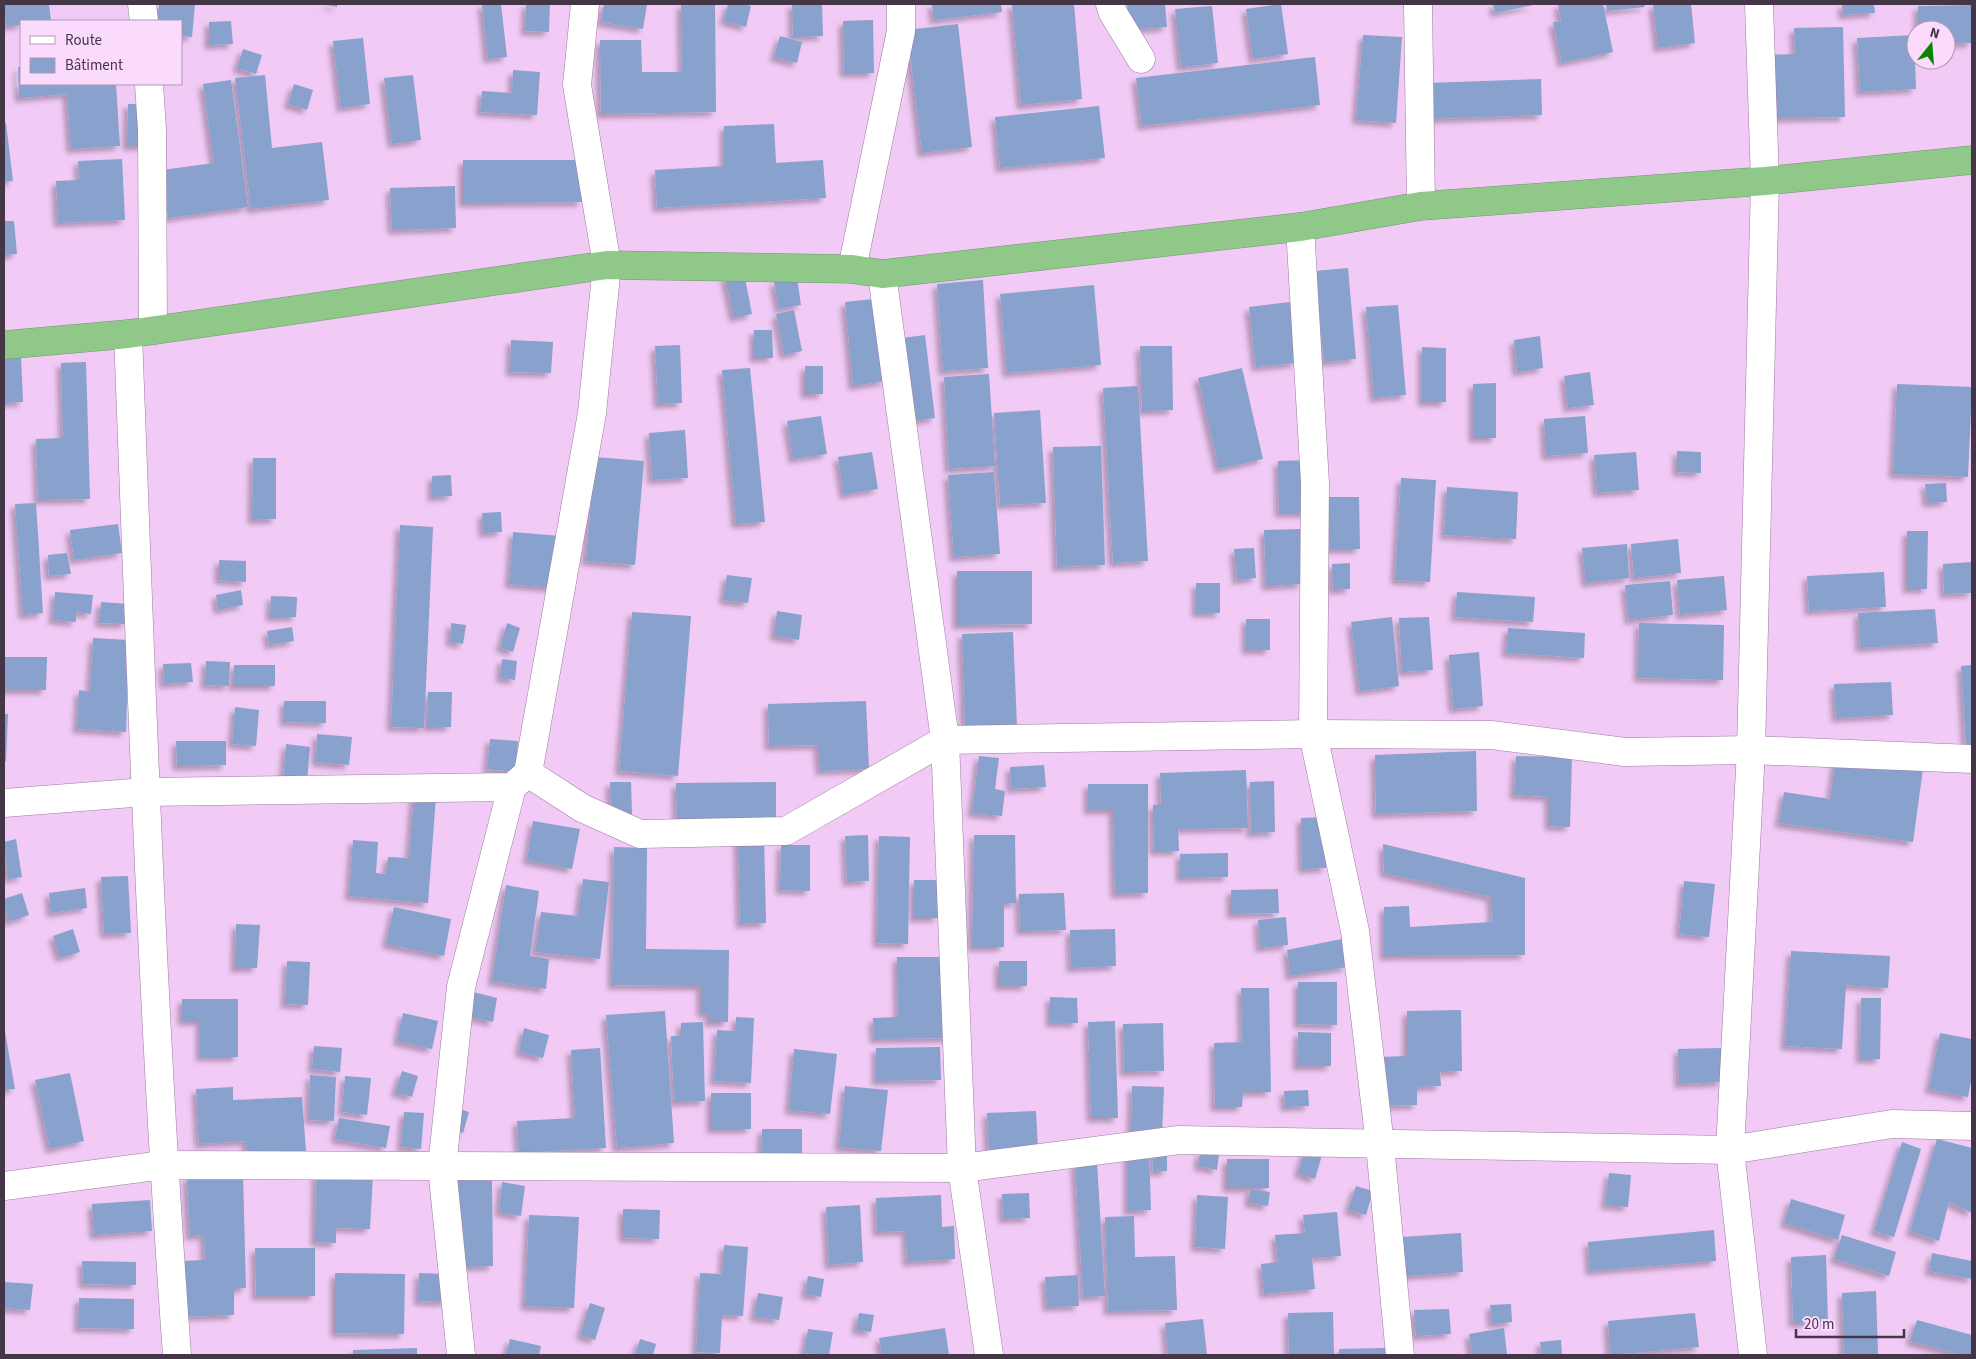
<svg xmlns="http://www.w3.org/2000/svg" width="1976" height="1359" font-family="'Source Sans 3',sans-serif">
	<defs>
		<filter id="shadow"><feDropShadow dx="-4.5" dy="4.5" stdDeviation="2.5" flood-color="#0004"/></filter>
	</defs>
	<rect width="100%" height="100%" fill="#f1cbf6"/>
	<g fill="#88a1cd" filter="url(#shadow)">
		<polygon points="4,4 49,4 51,21 21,21 21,25 6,26"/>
		<polygon points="159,4 195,4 192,37 181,36 181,21 157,21"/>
		<polygon points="322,4 337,4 337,7"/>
		<polygon points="482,4 501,4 507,57 488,59"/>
		<polygon points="526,4 550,4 549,32 525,31"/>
		<polygon points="604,4 647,4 643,29 601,22"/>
		<polygon points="681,4 715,4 716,112 601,114 600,40 641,40 642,72 682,72"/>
		<polygon points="728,4 743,4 751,6 746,27 724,21"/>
		<polygon points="792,4 822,4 823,36 793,37"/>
		<polygon points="932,4 1001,4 1002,12 934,20"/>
		<polygon points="1012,4 1074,4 1082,99 1021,105"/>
		<polygon points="1127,4 1165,4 1167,27 1130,30"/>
		<polygon points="1281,4 1288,54 1253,59 1246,9"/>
		<polygon points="1493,4 1533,4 1533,5 1495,13"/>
		<polygon points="1558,4 1603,4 1613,52 1562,63 1553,22 1561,21"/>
		<polygon points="1606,4 1644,4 1645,7 1607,11"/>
		<polygon points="1653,4 1691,4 1695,43 1658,48"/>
		<polygon points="1842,4 1874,4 1875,13 1843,15"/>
		<polygon points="1972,5 1972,43 1946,44 1946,30 1918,30 1918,6"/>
		<polygon points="1212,6 1218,63 1181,67 1175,9"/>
		<polygon points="873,20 874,73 844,73 843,21"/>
		<polygon points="231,21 233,44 209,45 209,22"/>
		<polygon points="958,24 972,147 922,153 907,30"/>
		<polygon points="1843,27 1845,117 1768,118 1765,55 1795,54 1794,28"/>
		<polygon points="1363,35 1402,37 1396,123 1356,120"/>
		<polygon points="1914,35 1916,89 1860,92 1857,38"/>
		<polygon points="780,36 802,42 797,63 774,57"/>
		<polygon points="363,38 370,104 341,108 333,41"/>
		<polygon points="243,49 262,55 256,74 237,68"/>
		<polygon points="1315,57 1320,105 1142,126 1136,78"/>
		<polygon points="18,67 21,67 21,84 116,84 120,146 71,149 67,94 19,98"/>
		<polygon points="513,70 540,72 537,115 480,112 482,91 512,93"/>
		<polygon points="265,75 272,148 322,142 329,200 251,209 235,78"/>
		<polygon points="413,75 421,140 392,144 384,78"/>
		<polygon points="1541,79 1542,115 1431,119 1429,83"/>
		<polygon points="231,80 248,207 168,218 162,170 214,163 203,84"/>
		<polygon points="294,84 313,90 307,110 288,104"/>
		<polygon points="128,104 146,104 147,146 127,146"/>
		<polygon points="1099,106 1105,158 1000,168 995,117"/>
		<polygon points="4,123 6,123 13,181 4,182"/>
		<polygon points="774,124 776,163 823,160 826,198 657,208 655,170 724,166 724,126"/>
		<polygon points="122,159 125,220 58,223 56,181 79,180 78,161"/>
		<polygon points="463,160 582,160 582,202 463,203"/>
		<polygon points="455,186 456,228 392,230 390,188"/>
		<polygon points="4,221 14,221 17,254 4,255"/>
		<polygon points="1348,268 1356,359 1324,362 1315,271"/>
		<polygon points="744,273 752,314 734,318 725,277"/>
		<polygon points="797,278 801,305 779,309 774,282"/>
		<polygon points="983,280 988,368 943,371 937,284"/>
		<polygon points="1094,285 1101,365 1007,373 1000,294"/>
		<polygon points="874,299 885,381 853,386 845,302"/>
		<polygon points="1290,302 1296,363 1256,367 1249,307"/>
		<polygon points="1398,305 1406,395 1374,398 1366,307"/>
		<polygon points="794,310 802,351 784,355 776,314"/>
		<polygon points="754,330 772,330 773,358 754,358"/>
		<polygon points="925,335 935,418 905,422 895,339"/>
		<polygon points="1540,336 1543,368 1517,372 1514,340"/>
		<polygon points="511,340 553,342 551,373 510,372"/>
		<polygon points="680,345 682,403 658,404 655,346"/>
		<polygon points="1140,346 1172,346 1173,410 1142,411"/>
		<polygon points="1422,347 1446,348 1446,402 1422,402"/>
		<polygon points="4,356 21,356 23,402 4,403"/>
		<polygon points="86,362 90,499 38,500 36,439 63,438 61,363"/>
		<rect x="805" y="366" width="18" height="28"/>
		<polygon points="750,368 765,522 736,524 722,370"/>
		<polygon points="1242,368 1263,459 1219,469 1198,378"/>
		<polygon points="1590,372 1594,405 1568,408 1564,376"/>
		<polygon points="989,374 995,466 949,469 944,377"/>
		<polygon points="1496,383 1496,438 1473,438 1473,384"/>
		<polygon points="1897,384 1972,387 1968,477 1893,474"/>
		<polygon points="1138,386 1148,561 1113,563 1103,388"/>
		<polygon points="1040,410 1046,503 1000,505 994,413"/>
		<polygon points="821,416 827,454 793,459 787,421"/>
		<polygon points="1585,416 1588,453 1546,456 1544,419"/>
		<polygon points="685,430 688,478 652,480 649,433"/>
		<polygon points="1101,446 1105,565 1057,567 1053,447"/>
		<polygon points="1677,451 1701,452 1701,473 1677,472"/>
		<polygon points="872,452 878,489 844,495 838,457"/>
		<polygon points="1636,452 1639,490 1597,493 1594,455"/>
		<polygon points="595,457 644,461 635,565 586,561"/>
		<polygon points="253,458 276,458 276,519 252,520"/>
		<polygon points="1308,460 1310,513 1279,513 1278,461"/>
		<polygon points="994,472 1000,554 954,557 948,475"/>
		<polygon points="451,475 452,496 432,497 432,476"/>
		<polygon points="1401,478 1436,480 1430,582 1395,580"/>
		<polygon points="1946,483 1947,502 1927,503 1925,484"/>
		<polygon points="1447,487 1518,492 1516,539 1444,535"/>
		<polygon points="1328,497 1359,497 1360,549 1329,549"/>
		<polygon points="36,503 43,613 23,615 15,504"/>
		<polygon points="501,512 502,532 483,533 482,513"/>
		<polygon points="118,524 122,553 74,560 70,530"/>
		<polygon points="400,525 433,527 424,728 391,727"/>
		<polygon points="1300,529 1302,584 1266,586 1264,530"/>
		<polygon points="1907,531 1928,531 1927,589 1907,589"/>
		<polygon points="513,532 560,536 556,588 509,584"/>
		<polygon points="1678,539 1681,573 1634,578 1631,544"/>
		<polygon points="1627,544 1629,578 1586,583 1582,548"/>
		<polygon points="1254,548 1256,578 1237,580 1234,549"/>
		<polygon points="67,553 71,574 49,576 48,555"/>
		<polygon points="219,560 246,561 246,582 219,580"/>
		<polygon points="1972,562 1972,593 1944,594 1943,564"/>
		<polygon points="1350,563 1350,589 1333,590 1332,564"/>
		<polygon points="957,571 1032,571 1032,624 957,625"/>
		<polygon points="1884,572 1886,607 1809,611 1807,576"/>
		<polygon points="727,575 752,578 748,603 723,600"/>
		<polygon points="1724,576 1727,610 1680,615 1677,580"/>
		<polygon points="1670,581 1673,615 1629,620 1625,585"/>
		<rect x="1196" y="583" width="24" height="30"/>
		<polygon points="241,590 243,605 218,610 216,595"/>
		<polygon points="55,592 93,595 91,614 76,612 76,622 53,620"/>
		<polygon points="1457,592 1535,597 1533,622 1455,617"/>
		<polygon points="271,596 297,597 296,617 270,617"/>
		<polygon points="101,602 128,604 126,624 99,623"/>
		<polygon points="1935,609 1938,643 1860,648 1858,613"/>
		<polygon points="777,611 802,615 799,640 774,636"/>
		<polygon points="632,612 691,616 678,776 619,771"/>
		<polygon points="1392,617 1399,686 1360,691 1351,622"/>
		<polygon points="1429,617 1433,670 1402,672 1399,618"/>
		<rect x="1246" y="619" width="24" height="31"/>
		<polygon points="451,623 466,625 463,644 450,642"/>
		<polygon points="507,623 520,628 513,652 500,647"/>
		<polygon points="1639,623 1724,625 1723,680 1638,678"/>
		<polygon points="292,627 294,641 269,645 267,631"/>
		<polygon points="1508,628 1585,633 1584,658 1506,653"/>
		<polygon points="1013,632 1017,726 965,727 962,634"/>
		<polygon points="93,638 129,640 126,732 77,729 79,690 90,692"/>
		<polygon points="1479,652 1483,706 1453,709 1449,655"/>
		<polygon points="4,657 47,657 46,690 4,690"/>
		<polygon points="502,659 517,661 515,680 500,678"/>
		<polygon points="206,661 230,662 229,686 205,685"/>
		<polygon points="191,663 193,682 164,684 163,664"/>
		<polygon points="234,665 275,665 275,686 233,686"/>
		<polygon points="1972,665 1972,748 1966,748 1961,666"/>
		<polygon points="1891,682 1893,715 1836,718 1834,684"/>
		<polygon points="428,692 452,692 451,727 427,727"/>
		<polygon points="284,701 326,701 326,723 284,722"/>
		<polygon points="866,701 869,769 820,771 818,745 769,746 768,704"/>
		<polygon points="235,707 259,710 256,746 232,744"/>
		<polygon points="4,714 8,714 6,761 4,761"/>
		<polygon points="317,734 352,737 349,765 316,762"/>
		<polygon points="490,739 518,741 516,772 487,769"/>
		<polygon points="176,741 226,741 226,765 177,766"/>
		<polygon points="286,744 310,747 307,782 283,780"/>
		<polygon points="1476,751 1477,811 1376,814 1375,755"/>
		<polygon points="979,756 999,758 995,789 1005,791 1002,816 972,813"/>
		<polygon points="1516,756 1572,757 1570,827 1549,826 1549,797 1514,795"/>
		<polygon points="1836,758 1923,769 1913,842 1779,823 1784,792 1830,799"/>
		<polygon points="1044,765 1046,787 1011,789 1010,767"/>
		<polygon points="1246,770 1248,828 1178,829 1179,851 1154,851 1153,805 1161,805 1160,773"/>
		<polygon points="1274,781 1275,832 1251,833 1250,782"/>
		<polygon points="610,782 631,782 632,814 611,814"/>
		<polygon points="776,782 776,827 677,828 676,783"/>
		<polygon points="1088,784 1148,784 1148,893 1115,894 1113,810 1088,810"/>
		<polygon points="414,794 436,796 428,903 349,896 353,840 378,842 376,873 386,874 388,857 409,858"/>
		<polygon points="1325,817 1326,868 1302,869 1301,818"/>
		<polygon points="533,821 580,829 572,869 527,860"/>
		<polygon points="868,835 869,881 847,882 845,836"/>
		<polygon points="974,835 1015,835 1016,903 1004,903 1004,947 972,947"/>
		<polygon points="738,836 764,836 766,923 740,924"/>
		<polygon points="879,836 910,837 908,944 877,943"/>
		<polygon points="16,839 22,877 8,879 4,842"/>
		<polygon points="1383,844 1525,878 1525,955 1384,956 1384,907 1409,906 1410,927 1492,922 1491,897 1384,873"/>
		<polygon points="781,845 810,845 810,891 780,890"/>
		<polygon points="614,847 647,848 646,949 729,950 728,1022 709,1022 709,1013 701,1013 701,986 612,985"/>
		<polygon points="1228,853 1228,877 1180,878 1180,854"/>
		<polygon points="128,876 131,933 104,934 101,877"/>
		<polygon points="583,879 609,882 600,959 535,952 541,912 578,916"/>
		<rect x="914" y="880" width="24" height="38"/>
		<polygon points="1684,881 1715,884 1709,937 1679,934"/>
		<polygon points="506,885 539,891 530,956 549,959 546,989 492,981"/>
		<polygon points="85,888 87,908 51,913 49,893"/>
		<polygon points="1278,889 1279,913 1231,914 1231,890"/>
		<polygon points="22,893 29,915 9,922 4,906 4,899"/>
		<polygon points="1064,893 1066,930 1020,931 1019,894"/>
		<polygon points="394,907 451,919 444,956 386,944"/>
		<polygon points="1286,917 1288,945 1260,948 1258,920"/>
		<polygon points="236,924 260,925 257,968 235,968"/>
		<polygon points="73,929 80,952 60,958 53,936"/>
		<polygon points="1115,929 1116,966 1071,968 1070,930"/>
		<polygon points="1342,939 1347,967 1290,976 1287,950"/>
		<polygon points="1791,951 1890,956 1888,988 1846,985 1842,1049 1785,1046"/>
		<polygon points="897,957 951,957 951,1038 874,1039 873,1018 898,1017"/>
		<polygon points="287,961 310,962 308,1005 285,1004"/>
		<rect x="999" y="961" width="28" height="25"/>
		<polygon points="1298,982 1337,982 1337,1025 1298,1024"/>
		<polygon points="1241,988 1269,988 1271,1092 1243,1092 1242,1107 1215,1107 1214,1043 1242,1042"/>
		<polygon points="473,992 497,998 493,1022 468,1016"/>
		<polygon points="1050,997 1077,998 1078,1023 1050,1023"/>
		<polygon points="1861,998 1881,998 1880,1059 1860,1059"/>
		<polygon points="182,999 238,999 238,1057 200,1057 200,1021 182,1021"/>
		<polygon points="1461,1010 1462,1071 1440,1072 1441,1086 1417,1087 1417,1105 1380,1106 1380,1057 1407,1056 1407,1011"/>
		<polygon points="665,1011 674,1143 617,1148 606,1015"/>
		<polygon points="403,1013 438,1021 432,1049 397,1041"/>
		<polygon points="736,1017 754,1018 751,1083 714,1081 717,1030 736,1031"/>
		<polygon points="1115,1021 1118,1118 1091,1118 1088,1022"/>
		<polygon points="703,1022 705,1101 674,1102 671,1036 681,1036 681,1023"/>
		<polygon points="1163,1023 1164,1071 1124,1072 1123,1024"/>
		<polygon points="4,1026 15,1089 4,1090"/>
		<polygon points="524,1028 549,1035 543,1058 519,1052"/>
		<polygon points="1298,1032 1331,1033 1331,1066 1297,1066"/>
		<polygon points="1940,1033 1972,1039 1972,1076 1968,1097 1929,1089"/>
		<polygon points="314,1046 342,1048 340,1072 312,1069"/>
		<polygon points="940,1047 941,1080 876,1081 876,1048"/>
		<polygon points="600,1048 606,1148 519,1153 517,1121 575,1118 571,1050"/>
		<polygon points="1721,1048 1722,1082 1679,1084 1678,1049"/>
		<polygon points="794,1049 837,1054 830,1114 789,1110"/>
		<polygon points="402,1071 418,1076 412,1097 395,1092"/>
		<polygon points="70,1073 84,1141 50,1149 35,1080"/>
		<polygon points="310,1075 336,1077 334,1121 309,1120"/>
		<polygon points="345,1076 371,1078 367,1115 342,1112"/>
		<polygon points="845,1086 888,1090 881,1151 839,1147"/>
		<polygon points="1132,1086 1164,1087 1162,1136 1131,1135"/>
		<polygon points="233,1087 233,1100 302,1097 306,1151 247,1154 246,1141 199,1144 196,1089"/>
		<polygon points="1308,1090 1309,1106 1285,1107 1284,1091"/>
		<rect x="711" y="1093" width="40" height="36"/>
		<polygon points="453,1107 469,1112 463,1133 447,1128"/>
		<polygon points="1036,1111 1038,1150 989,1151 987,1113"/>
		<polygon points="404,1112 424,1113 421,1149 401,1147"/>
		<polygon points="339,1118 390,1126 386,1148 335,1139"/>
		<polygon points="762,1129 802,1129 802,1166 761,1165"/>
		<polygon points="1937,1139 1972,1148 1972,1213 1949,1202 1939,1241 1910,1231"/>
		<polygon points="1902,1142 1921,1149 1894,1237 1874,1231"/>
		<polygon points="1128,1150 1149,1150 1151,1210 1128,1211"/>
		<polygon points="1305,1150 1322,1155 1315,1179 1298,1173"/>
		<polygon points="1152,1151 1167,1151 1167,1171 1153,1172"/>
		<polygon points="1200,1152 1219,1155 1217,1170 1198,1166"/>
		<rect x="1227" y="1159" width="42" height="29"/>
		<polygon points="1097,1162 1105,1296 1083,1297 1075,1163"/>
		<polygon points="316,1173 373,1174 370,1229 336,1228 336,1243 315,1242"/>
		<polygon points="1609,1173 1631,1175 1628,1207 1605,1205"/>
		<polygon points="243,1175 246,1288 234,1289 234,1315 180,1317 179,1261 205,1260 204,1235 190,1236 187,1177"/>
		<polygon points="457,1180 492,1180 493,1266 460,1267"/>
		<polygon points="502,1182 525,1186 521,1216 499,1212"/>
		<polygon points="1356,1186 1373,1191 1366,1215 1348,1210"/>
		<polygon points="1250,1189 1270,1192 1268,1206 1249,1203"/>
		<polygon points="1029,1193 1030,1218 1003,1219 1002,1194"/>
		<polygon points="941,1195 942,1227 954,1226 955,1259 907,1262 906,1231 877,1232 876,1198"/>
		<polygon points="1197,1195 1228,1197 1225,1249 1195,1247"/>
		<polygon points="1791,1199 1845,1215 1838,1240 1784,1223"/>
		<polygon points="150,1200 152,1231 94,1235 92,1204"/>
		<polygon points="860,1205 863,1262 829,1265 826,1207"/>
		<polygon points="623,1209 660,1210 659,1239 623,1238"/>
		<polygon points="1337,1212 1341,1256 1312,1258 1315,1289 1264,1294 1261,1264 1278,1262 1275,1235 1305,1233 1303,1215"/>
		<polygon points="529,1215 579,1217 574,1308 525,1306"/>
		<polygon points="1134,1216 1135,1257 1175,1256 1177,1310 1108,1311 1105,1217"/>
		<polygon points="1714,1230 1716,1261 1590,1271 1588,1242"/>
		<polygon points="1461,1233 1463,1272 1405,1276 1402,1237"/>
		<polygon points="1842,1235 1896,1252 1889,1276 1834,1259"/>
		<polygon points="724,1245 748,1247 743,1316 722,1315 720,1353 696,1352 700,1273 722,1274"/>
		<polygon points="255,1248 315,1248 315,1296 256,1296"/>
		<polygon points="1932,1253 1972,1261 1972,1279 1929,1271"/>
		<polygon points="1826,1255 1828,1322 1793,1323 1791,1257"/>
		<polygon points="82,1261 136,1262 136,1285 83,1284"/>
		<polygon points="335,1273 405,1274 404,1334 335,1333"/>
		<polygon points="419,1273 447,1274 446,1302 418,1301"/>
		<polygon points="1078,1275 1079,1306 1047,1307 1045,1277"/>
		<polygon points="808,1276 824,1279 821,1297 805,1294"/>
		<polygon points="4,1282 33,1284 30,1310 4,1308"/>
		<polygon points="1876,1291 1878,1355 1844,1355 1842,1293"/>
		<polygon points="758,1293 783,1297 779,1320 754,1317"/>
		<polygon points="79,1298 134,1299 134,1329 78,1328"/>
		<polygon points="590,1303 605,1308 595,1340 580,1335"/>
		<polygon points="1511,1304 1512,1322 1492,1324 1490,1305"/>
		<polygon points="1449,1309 1451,1334 1416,1336 1414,1310"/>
		<polygon points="1333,1312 1334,1355 1289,1355 1288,1313"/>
		<polygon points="859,1313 874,1315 871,1332 856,1330"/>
		<polygon points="1695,1313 1699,1347 1610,1355 1608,1321"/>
		<polygon points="1203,1319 1207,1355 1168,1355 1165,1323"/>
		<polygon points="1917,1320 1972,1335 1972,1355 1962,1355 1910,1341"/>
		<polygon points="945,1328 949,1355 882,1355 879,1338"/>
		<polygon points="1504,1328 1507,1354 1472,1355 1469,1334"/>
		<polygon points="808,1329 833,1332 829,1355 804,1353"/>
		<polygon points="510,1339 541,1346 539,1355 506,1355"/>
		<polygon points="640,1339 656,1344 653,1355 635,1355"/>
		<polygon points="1561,1340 1562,1355 1542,1355 1540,1342"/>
		<polygon points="417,1348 417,1355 353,1355 353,1350"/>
		<polygon points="1385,1348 1385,1355 1339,1355 1339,1349"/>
	</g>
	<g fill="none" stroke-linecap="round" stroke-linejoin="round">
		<defs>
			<g id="minor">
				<polyline points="142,4 144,21"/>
				<polyline points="1110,4 1113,13 1141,59"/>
				<polyline points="1418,4 1421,206"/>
				<polyline points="149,84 152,130 153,330"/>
				<polyline points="1300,227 1315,483 1313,734 1355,931 1380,1145 1400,1355"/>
				<polyline points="852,269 901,31 901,4"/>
				<polyline points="882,274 945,740 962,1168 989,1355"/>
				<path d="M128 334C141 675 152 1015 177 1355"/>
				<polyline points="528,773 592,413 607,265 577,85 585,4"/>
				<polyline points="4,803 145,792 512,787 528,773 582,808 640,834 786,831 945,740 1313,734 1491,735 1625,752 1751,750 1972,759"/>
				<polyline points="4,1186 163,1165 962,1168 1179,1140 1730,1150 1892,1124 1972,1126"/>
				<polyline points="461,1355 442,1167 461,987 512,787"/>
				<polyline points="1753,1355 1730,1150 1751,750 1765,181 1759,4"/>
			</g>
			<polyline id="highway" points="4,345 128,334 607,265 852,269 882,274 1300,227 1421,206 1765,181 1972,160"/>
		</defs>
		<use href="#minor" stroke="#9d7aa2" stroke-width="29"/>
		<use href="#highway" stroke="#769573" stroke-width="29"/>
		<use href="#minor" stroke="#fff" stroke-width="28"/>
		<use href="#highway" stroke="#90c88a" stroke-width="28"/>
	</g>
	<rect width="1976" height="1359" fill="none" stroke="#453647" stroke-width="10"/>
	<rect x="20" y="20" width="162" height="65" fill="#fadbfe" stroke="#b299b5"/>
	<rect x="30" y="36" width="25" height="8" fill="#ffffff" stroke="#b299b5"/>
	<text x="65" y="45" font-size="15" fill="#453647">Route</text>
	<rect x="30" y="58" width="25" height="15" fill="#88a1cd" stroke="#b299b5"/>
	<text x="65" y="70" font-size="15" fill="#453647">Bâtiment</text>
	<g transform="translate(1931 45) rotate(17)"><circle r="24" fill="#fadbfe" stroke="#b299b5"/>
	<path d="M0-4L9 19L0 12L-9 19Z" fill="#098502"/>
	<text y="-8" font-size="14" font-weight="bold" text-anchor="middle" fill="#453647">N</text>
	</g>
	<path d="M1796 1329v8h108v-8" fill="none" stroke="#453647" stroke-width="2.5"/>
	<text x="1804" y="1329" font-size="15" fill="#453647" stroke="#fadbfe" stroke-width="4" paint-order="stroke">20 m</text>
</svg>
